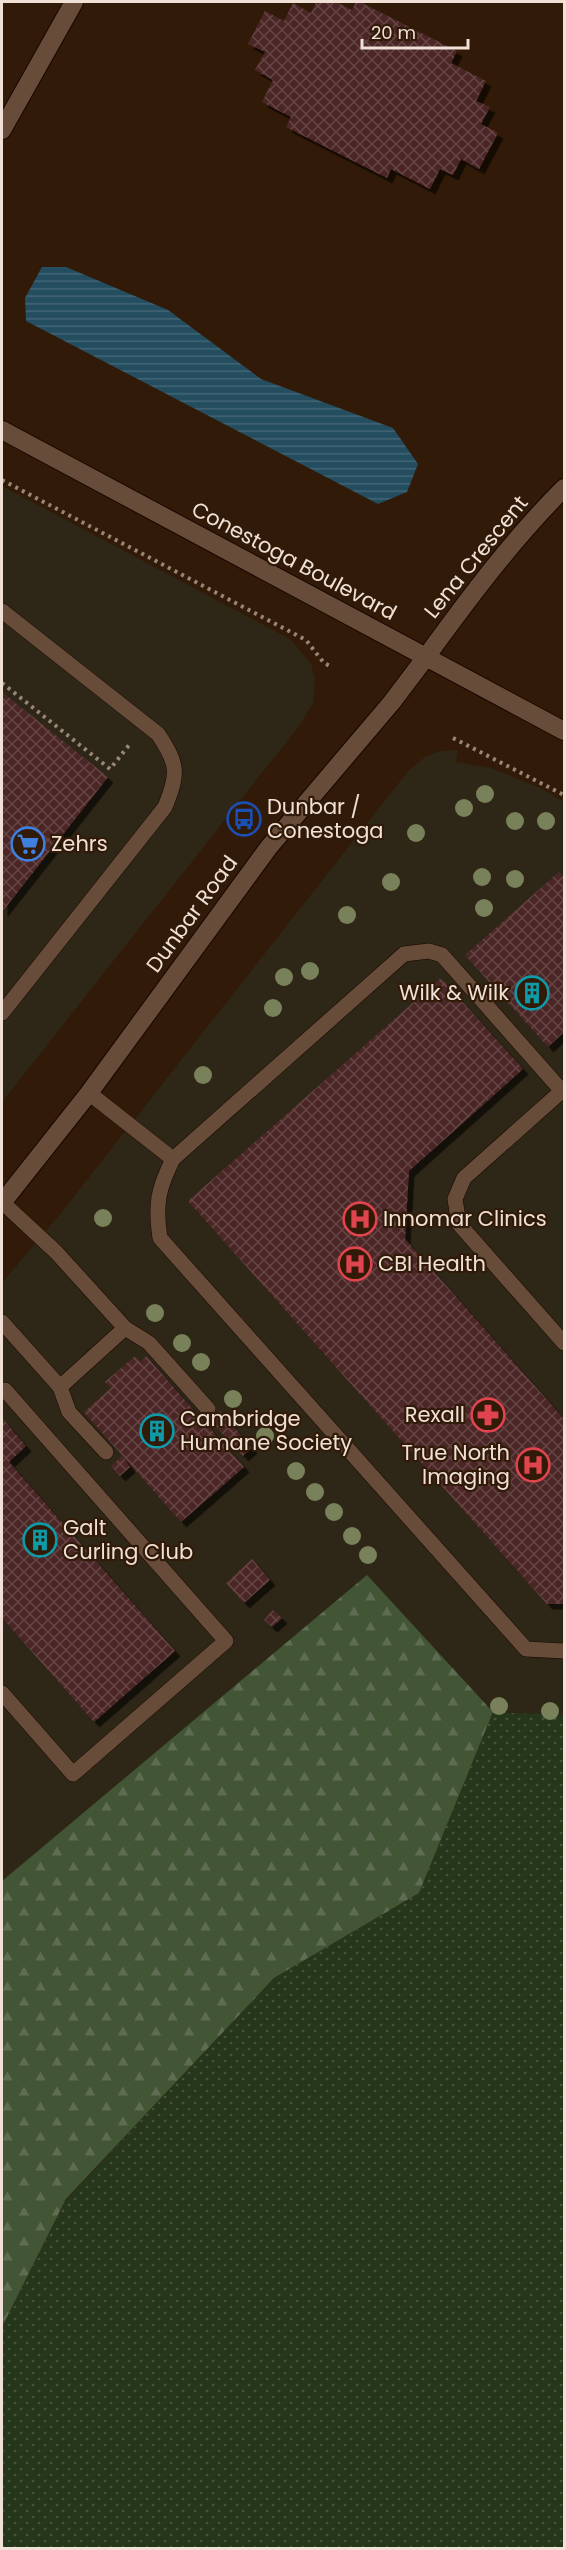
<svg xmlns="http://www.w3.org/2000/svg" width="566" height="2550" font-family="Poppins,sans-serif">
	<defs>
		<pattern id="grass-dots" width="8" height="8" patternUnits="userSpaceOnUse" patternTransform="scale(1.5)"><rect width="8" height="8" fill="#25361a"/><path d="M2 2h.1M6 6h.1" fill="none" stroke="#45533a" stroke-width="1.8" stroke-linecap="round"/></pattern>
		<pattern id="forest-firs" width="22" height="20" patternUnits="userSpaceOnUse" patternTransform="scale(1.5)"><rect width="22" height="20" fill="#425535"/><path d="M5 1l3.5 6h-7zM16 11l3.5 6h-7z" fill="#5e6d51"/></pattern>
		<pattern id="water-rules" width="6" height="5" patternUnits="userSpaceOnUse" patternTransform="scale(1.5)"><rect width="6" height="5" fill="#244d60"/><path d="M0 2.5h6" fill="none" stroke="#446676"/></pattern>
		<pattern id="building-cross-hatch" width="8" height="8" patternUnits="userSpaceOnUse" patternTransform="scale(1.5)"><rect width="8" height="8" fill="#4c2626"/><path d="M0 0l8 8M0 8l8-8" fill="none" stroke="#664545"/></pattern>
		<filter id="shadow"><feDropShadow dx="5.5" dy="5.5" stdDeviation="0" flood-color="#0009"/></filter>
	</defs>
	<rect width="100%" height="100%" fill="#311b08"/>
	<g fill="#2e2717">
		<polygon points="2,486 290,639 311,664 315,679 313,703 299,726 2,1102"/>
		<polygon points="458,750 456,762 491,768 540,788 564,802 564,1715 493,1712 367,1576 2,1881 2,1283 61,1213 409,770 425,757 440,751"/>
	</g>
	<polygon fill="url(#grass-dots)" points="493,1712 564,1715 564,2548 2,2548 2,2327 66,2200 274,1978 419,1893"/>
	<polygon fill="url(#forest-firs)" points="367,1575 493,1712 419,1893 274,1978 66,2199 2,2327 2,1881"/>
	<polygon fill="url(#water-rules)" points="42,267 66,267 168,310 261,379 393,428 418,464 407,492 378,504 26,321 25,298"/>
	<g fill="url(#building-cross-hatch)" filter="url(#shadow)">
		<polygon points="316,2 336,2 352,10 356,2 360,2 457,51 451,63 486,81 476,101 490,107 481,124 498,133 479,169 461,159 453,175 440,169 430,189 391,169 387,178 286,127 291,117 262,102 273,80 255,70 265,52 248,44 265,11 284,21 293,3 311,13"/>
		<polygon points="2,692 108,777 2,912"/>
		<polygon points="559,872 564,878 564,1032 548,1047 465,955"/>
		<polygon points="441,978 523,1069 409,1171 405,1239 564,1419 564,1604 547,1604 188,1201"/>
		<polygon points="135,1356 140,1362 146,1356 244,1467 181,1522 84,1412 111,1388 105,1382"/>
		<polygon points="220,1411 252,1448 243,1456 210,1420"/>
		<polygon points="2,1418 26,1446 9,1462 175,1651 94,1722 2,1618"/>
		<polygon points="122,1456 130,1467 120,1476 111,1466"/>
		<polygon points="252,1559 270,1580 244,1603 226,1583"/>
		<polygon points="273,1610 282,1618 272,1627 264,1620"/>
	</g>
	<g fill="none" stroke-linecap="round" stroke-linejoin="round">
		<defs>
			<g id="lane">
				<path d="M2 611 158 734C178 764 179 773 165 807L2 1013"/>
				<polyline points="564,1089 464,1178 455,1199 459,1224 564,1343"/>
				<path d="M562 1091 442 955 429 951 404 954 173 1159C158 1189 155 1204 160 1238L526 1649 564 1651"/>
				<polyline points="89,1093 173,1159"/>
				<polyline points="2,1322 60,1387 125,1328 56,1252 2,1202"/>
				<polyline points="125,1328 149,1343 208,1409"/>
				<polyline points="60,1387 69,1412 106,1452"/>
				<polyline points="2,1693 73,1774 226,1641 5,1390"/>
			</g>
			<g id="street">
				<polyline points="2,130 74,2"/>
				<path d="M426 657C469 598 512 540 564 488"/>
			</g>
			<g id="secondary">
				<polyline points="2,430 564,731"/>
				<polyline points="2,1203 89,1093 269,847 392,702 426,657"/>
			</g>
		</defs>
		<use href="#lane" stroke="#180500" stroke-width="16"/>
		<use href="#street" stroke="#180500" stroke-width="20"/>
		<use href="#secondary" stroke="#180500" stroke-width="20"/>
		<g stroke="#998677" stroke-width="4" stroke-dasharray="3 4.5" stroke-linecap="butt">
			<polyline points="2,480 306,640 324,663 332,667"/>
			<polyline points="2,683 110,769 130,744"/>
			<polyline points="453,738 564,795"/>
		</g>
		<use href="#lane" stroke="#664c39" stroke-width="15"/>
		<use href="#street" stroke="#664c39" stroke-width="18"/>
		<use href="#secondary" stroke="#664c39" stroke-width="18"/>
	</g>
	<g fill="#788159">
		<circle cx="485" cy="794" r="9"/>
		<circle cx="464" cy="808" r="9"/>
		<circle cx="515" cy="821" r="9"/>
		<circle cx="546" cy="821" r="9"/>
		<circle cx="416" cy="833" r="9"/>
		<circle cx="482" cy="877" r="9"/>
		<circle cx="515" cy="879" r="9"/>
		<circle cx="391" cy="882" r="9"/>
		<circle cx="484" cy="908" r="9"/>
		<circle cx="347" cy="915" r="9"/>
		<circle cx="310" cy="971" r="9"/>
		<circle cx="284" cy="977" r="9"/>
		<circle cx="273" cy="1008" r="9"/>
		<circle cx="203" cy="1075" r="9"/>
		<circle cx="103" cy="1218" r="9"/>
		<circle cx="155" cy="1313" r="9"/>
		<circle cx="182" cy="1343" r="9"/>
		<circle cx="201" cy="1362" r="9"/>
		<circle cx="233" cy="1399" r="9"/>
		<circle cx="265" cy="1436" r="9"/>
		<circle cx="296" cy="1471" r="9"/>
		<circle cx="315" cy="1492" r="9"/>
		<circle cx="334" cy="1512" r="9"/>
		<circle cx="352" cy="1536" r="9"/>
		<circle cx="368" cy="1555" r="9"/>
		<circle cx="499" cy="1706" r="9"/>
		<circle cx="550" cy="1711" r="9"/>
	</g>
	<defs>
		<symbol id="bus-ring" viewBox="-11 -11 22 22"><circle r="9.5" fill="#311b08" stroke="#1a4fb4" stroke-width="1.5"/><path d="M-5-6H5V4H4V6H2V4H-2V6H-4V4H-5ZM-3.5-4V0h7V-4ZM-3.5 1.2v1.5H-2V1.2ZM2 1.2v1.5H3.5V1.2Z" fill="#1a4fb4"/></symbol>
		<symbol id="supermarket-ring" viewBox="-11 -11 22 22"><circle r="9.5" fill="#311b08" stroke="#3f7fe0" stroke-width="1.5"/><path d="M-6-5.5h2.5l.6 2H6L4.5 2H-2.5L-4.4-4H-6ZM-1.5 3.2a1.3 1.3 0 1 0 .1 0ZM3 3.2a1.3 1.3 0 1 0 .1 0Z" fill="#3f7fe0"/></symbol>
		<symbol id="building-ring" viewBox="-11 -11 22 22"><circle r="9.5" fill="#311b08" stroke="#0f9aa8" stroke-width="1.5"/><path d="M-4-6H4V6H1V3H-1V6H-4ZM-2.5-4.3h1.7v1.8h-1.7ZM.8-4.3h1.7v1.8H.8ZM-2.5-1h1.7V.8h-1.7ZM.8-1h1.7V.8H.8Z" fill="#0f9aa8"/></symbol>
		<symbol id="hospital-ring" viewBox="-11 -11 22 22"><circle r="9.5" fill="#311b08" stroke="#e0444e" stroke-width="1.5"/><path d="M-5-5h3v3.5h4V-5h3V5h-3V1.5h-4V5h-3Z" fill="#e0444e"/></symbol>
		<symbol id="pharmacy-ring" viewBox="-11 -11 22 22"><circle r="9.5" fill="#311b08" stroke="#e0444e" stroke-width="1.5"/><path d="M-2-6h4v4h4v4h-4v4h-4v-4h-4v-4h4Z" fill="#e0444e"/></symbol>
	</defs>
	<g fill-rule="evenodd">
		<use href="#bus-ring" x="225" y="800" width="38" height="38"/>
		<use href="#supermarket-ring" x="9" y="825" width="38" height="38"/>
		<use href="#building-ring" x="513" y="974" width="38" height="38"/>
		<use href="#hospital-ring" x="341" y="1200" width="38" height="38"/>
		<use href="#hospital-ring" x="336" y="1245" width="38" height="38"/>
		<use href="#pharmacy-ring" x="469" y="1396" width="38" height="38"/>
		<use href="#building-ring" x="138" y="1412" width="38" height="38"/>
		<use href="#hospital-ring" x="514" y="1446" width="38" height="38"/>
		<use href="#building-ring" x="21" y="1521" width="38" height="38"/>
	</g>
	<g text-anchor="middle" stroke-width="4.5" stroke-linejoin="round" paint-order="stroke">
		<g font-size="21" fill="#f0e0d5" stroke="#311b08">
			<text transform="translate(476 557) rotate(-51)" y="7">Lena Crescent</text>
			<text transform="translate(294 561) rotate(28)" y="7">Conestoga Boulevard</text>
			<text transform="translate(192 914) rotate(-54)" y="7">Dunbar Road</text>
		</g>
		<g font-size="21" fill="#f0e0d5" stroke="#311b08" text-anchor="start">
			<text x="267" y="814">Dunbar /<tspan x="267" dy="24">Conestoga</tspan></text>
			<text x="51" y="851">Zehrs</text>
			<text x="509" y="1000" text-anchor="end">Wilk &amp; Wilk</text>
			<text x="383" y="1226">Innomar Clinics</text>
			<text x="378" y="1271">CBI Health</text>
			<text x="465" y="1422" text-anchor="end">Rexall</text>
			<text x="180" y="1426">Cambridge<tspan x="180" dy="24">Humane Society</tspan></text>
			<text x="510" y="1460" text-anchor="end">True North<tspan x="510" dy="24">Imaging</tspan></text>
			<text x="63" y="1535">Galt<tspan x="63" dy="24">Curling Club</tspan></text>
		</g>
	</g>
	<rect width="566" height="2550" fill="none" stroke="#f0e0d5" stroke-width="6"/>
	<path d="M362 39v9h106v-9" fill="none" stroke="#f0e0d5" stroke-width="3"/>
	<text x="371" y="39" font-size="18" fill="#f0e0d5" stroke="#311b08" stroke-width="4.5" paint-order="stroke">20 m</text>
</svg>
